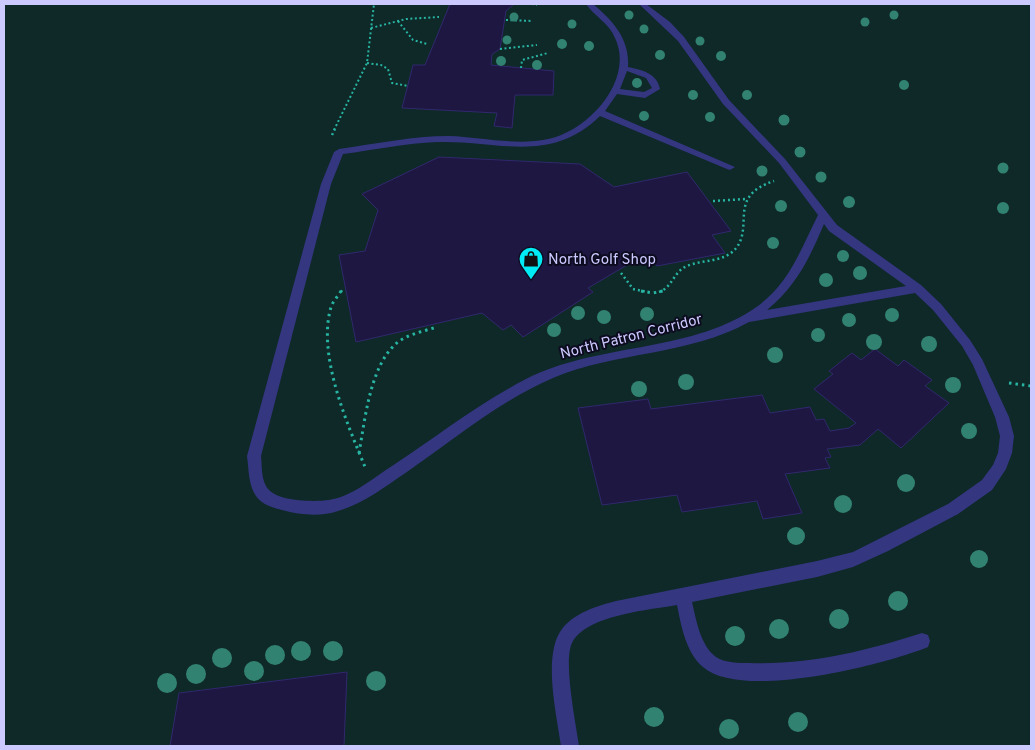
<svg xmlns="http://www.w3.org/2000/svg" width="1035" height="750" font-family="Overpass,sans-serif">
	<rect width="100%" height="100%" fill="#0d0b1f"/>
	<rect fill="#0e2927" x="4" y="4" width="1027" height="742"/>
	<g fill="#1d1741" stroke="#31286e">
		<polygon points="450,4 514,4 506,11 500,49 492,54 491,65 554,71 553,95 515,95 512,128 494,126 497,113 402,108 413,65 425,65"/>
		<polygon points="439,157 580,164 614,187 687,172 731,231 712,235 725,253 657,266 650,258 632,262 588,288 593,292 523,337 511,325 503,330 482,313 356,342 339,255 365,251 378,210 362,194"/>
		<polygon points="875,349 898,366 904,360 932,380 925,386 949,403 901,448 878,429 860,445 827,449 831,457 825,458 830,468 785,474 802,513 763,519 757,501 682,512 677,495 602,505 578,408 648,399 651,409 762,395 770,413 810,407 816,420 824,419 830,431 849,428 856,423 814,389 833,374 829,371 852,353 861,360"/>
		<polygon points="347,672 344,746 170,746 179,693"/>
	</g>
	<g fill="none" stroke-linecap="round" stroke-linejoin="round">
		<g stroke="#28b4a3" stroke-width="2" stroke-dasharray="2 2.5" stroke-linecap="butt">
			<polyline points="532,4 537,5"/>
			<polyline points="506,20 532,21"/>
			<polyline points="398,21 413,40 427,44"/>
			<polyline points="371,28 406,19 439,17"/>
			<polyline points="500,49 537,45"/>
			<polyline points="367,63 381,65 388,69 392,83 408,86"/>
			<polyline points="521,68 522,60 548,53"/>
			<polyline points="334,130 367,63 374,4"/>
		</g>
		<g stroke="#28b4a3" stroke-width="2.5" stroke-dasharray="2 3" stroke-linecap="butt">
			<polyline points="332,135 335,129"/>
			<polyline points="713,201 746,199"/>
			<polyline points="621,273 633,289 647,292"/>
			<polyline points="341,292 342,290"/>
			<path d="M659 292C673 287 673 272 687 266 703 259 725 263 737 247 753 224 728 196 774 181"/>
		</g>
		<g stroke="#28b4a3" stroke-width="3" stroke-dasharray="2.5 4" stroke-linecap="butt">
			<path d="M341 291C338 296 333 301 331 307 317 355 347 423 365 467"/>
			<polyline points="641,291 653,293 663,291"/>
			<polyline points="1009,383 1031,386"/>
			<path d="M359 453C365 420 370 364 398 342 409 334 424 331 437 327"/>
		</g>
		<path fill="#343680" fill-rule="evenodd" d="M586 4H593C613 21 630 39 628 67 642 70 657 73 660 89L645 98 617 94 605 111 735 167 730 170 727 169 600 116C550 165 498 140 437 142 406 143 374 150 343 154L331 184 261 456C262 465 261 477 266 486 274 502 314 502 329 500 353 496 373 478 392 466 436 437 478 404 526 379 597 343 686 353 752 310 788 287 800 251 818 215L779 163 723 104 678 41 639 4H646L670 22 684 37 729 100 785 159 837 225 921 285 941 304 970 340 982 359 1009 417 1014 436 1012 453 1006 469 992 490 958 514 888 551 853 567 817 577 692 602C696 619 700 645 716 657 725 663 739 663 749 663 809 665 866 651 922 633L928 635 930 641 928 647C884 665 741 701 703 667 686 653 681 625 677 605 649 610 586 615 572 643 563 661 576 724 579 746H561C557 716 542 655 562 629 574 613 597 606 616 601L817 561 853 552 948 504 982 480 993 465 998 453 1000 436 995 417 973 365 962 346 933 310 915 293 749 322C688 356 616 351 553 378 499 401 452 441 404 474 383 488 363 504 338 511 321 517 300 515 282 510 273 508 261 504 256 496 248 484 249 470 247 456L321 184 334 152 339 149C375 144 412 136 449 136 481 137 516 146 548 139 588 131 635 80 615 38 609 23 594 16 586 4ZM627 71 646 78 652 88 644 92 620 89ZM824 224 829 231 906 286 767 310C797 285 809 259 824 224Z"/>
	</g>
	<g fill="#328272">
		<circle cx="629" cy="15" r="4.5"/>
		<circle cx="894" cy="15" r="4.5"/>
		<circle cx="514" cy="17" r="4.5"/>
		<circle cx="865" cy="22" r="4.5"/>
		<circle cx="572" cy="24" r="4.5"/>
		<circle cx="644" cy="29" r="4.5"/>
		<circle cx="507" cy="40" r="4.5"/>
		<circle cx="700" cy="41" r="4.5"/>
		<circle cx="562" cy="44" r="5"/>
		<circle cx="589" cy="46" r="5"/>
		<circle cx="660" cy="55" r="5"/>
		<circle cx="721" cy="56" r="5"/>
		<circle cx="501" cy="61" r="5"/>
		<circle cx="537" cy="65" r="5"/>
		<circle cx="637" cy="83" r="5"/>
		<circle cx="904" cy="85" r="5"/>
		<circle cx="693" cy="95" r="5"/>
		<circle cx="747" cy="95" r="5"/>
		<circle cx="644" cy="116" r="5"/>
		<circle cx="710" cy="117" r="5"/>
		<circle cx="784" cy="120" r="5.5"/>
		<circle cx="800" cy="152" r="5.5"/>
		<circle cx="1003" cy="168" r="5.5"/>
		<circle cx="762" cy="171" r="5.5"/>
		<circle cx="821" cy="177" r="5.5"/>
		<circle cx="849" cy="202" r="6"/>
		<circle cx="781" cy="206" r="6"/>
		<circle cx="1003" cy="208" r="6"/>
		<circle cx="773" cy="243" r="6"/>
		<circle cx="843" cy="256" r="6"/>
		<circle cx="860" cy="273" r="7"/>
		<circle cx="826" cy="280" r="7"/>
		<circle cx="578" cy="313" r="7"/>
		<circle cx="647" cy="314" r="7"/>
		<circle cx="892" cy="315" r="7"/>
		<circle cx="604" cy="317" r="7"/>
		<circle cx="849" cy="320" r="7"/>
		<circle cx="554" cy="330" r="7"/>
		<circle cx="818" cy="335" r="7"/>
		<circle cx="874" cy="342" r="8"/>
		<circle cx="929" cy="344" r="8"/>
		<circle cx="775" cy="355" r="8"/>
		<circle cx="686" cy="382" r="8"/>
		<circle cx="953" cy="385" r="8"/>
		<circle cx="639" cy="389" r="8"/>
		<circle cx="969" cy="431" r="8"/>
		<circle cx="906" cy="483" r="9"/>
		<circle cx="843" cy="504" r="9"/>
		<circle cx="796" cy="536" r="9"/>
		<circle cx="979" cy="559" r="9"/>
		<circle cx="898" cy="601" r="10"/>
		<circle cx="839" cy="619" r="10"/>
		<circle cx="779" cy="629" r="10"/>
		<circle cx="735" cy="636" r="10"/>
		<circle cx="301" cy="651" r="10"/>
		<circle cx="333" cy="651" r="10"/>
		<circle cx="275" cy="655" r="10"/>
		<circle cx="222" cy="658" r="10"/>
		<circle cx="254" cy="671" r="10"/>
		<circle cx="196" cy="674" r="10"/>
		<circle cx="376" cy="681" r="10"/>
		<circle cx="167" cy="683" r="10"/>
		<circle cx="654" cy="717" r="10"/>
		<circle cx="798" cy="722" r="10"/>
		<circle cx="729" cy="729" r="10"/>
	</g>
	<defs>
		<symbol id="shop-pin" viewBox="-11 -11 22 30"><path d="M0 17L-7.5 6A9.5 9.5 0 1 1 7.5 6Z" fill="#00ebf4" stroke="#0d0b1f"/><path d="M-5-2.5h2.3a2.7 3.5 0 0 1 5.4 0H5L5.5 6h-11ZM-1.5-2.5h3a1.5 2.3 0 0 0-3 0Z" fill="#111"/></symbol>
	</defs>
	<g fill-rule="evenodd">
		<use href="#shop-pin" x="517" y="245" width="28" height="38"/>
	</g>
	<g text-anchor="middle" stroke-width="4" stroke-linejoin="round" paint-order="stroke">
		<g font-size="15" fill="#ccc9ff" stroke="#0d0b1f" text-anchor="start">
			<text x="548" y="264">North Golf Shop</text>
		</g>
		<g font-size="15" fill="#ccc9ff" stroke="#0d0b1f">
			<text transform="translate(631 336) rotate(-14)" y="5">North Patron Corridor</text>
		</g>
	</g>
	<rect width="1035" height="750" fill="none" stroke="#ccc9ff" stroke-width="10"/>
</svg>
